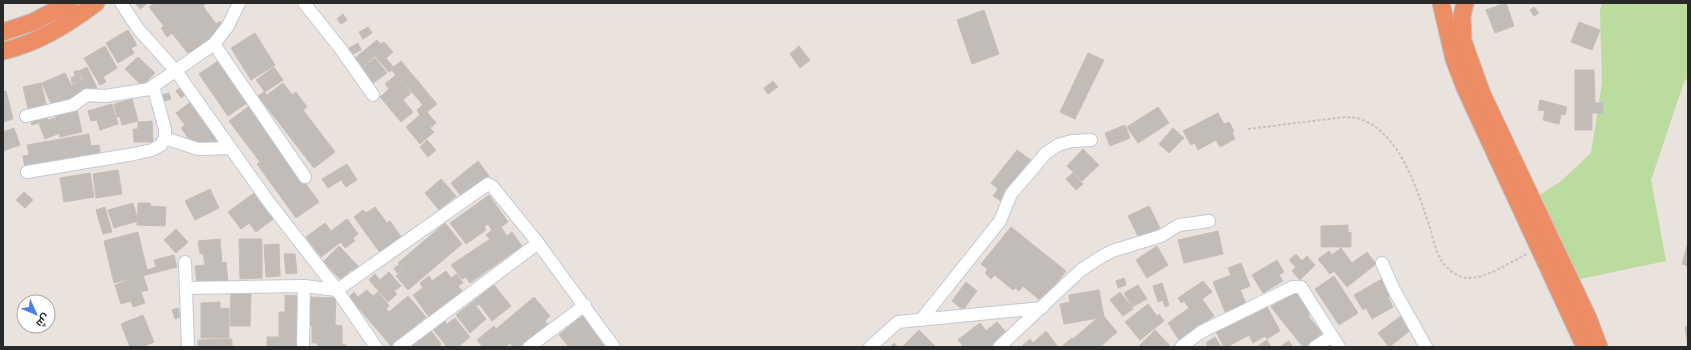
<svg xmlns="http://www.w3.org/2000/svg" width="1691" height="350" font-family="'Source Sans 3',Cairo,sans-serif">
	<rect width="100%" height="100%" fill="#eae2dc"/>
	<polygon fill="#bbdb9f" points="1602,3 1688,3 1688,77 1684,82 1651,180 1666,261 1580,279 1540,195 1560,182 1591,153 1602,83 1600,10"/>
	<g fill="#c2bcb9" stroke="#c5beb6">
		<polygon points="135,3 148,3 140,9"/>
		<polygon points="154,3 207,3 203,6 216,24 220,21 225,28 190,56 172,33 167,37 161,28 164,26 149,7"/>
		<polygon points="1506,3 1514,26 1495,33 1486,10"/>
		<polygon points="1534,7 1539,13 1534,16 1530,10"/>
		<polygon points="984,10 999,54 972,64 957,20"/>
		<polygon points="343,14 347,20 341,24 337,19"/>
		<polygon points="1579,22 1600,30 1592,50 1571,42"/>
		<polygon points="368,27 372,33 363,39 359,32"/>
		<polygon points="128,30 137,45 131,48 134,53 118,63 106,43"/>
		<polygon points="255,33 275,65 251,80 231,48"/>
		<polygon points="377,40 380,44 384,42 393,52 386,58 394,68 389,72 375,56 362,67 355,58"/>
		<polygon points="358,43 361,50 353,54 349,48"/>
		<polygon points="105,46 117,68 103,77 106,82 100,85 84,58"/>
		<polygon points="799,46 810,60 800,68 790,54"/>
		<polygon points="1088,53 1104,60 1075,119 1060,112"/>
		<polygon points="138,57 155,73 142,86 125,69"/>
		<polygon points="375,58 387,73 373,83 362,68"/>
		<polygon points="221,59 250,101 228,116 199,74"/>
		<polygon points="401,61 437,104 427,112 436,123 430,128 434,132 420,144 406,127 420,115 417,110 423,105 399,77 411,93 403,100 413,112 401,122 380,97 389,89 385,84 396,75 391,69"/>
		<polygon points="87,67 97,88 53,108 42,83 65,73 71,85 83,80 79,71"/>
		<polygon points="274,67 283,80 265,92 256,80"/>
		<polygon points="78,70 81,80 72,83 71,78 75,76 74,72"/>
		<polygon points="1575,70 1594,70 1595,103 1603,103 1603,113 1592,113 1592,130 1575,130"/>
		<polygon points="773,81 778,87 768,94 764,88"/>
		<polygon points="41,83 47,108 29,112 23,87"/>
		<polygon points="283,83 292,95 296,92 307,107 303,110 335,152 314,168 258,96 264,92 267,95"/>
		<polygon points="181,87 186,94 181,98 176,91"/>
		<polygon points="3,91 6,91 13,119 3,122"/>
		<polygon points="169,93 171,99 161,102 159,96"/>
		<polygon points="132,99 138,121 122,125 120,117 117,117 114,104"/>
		<polygon points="193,100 221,138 207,149 196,148 181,128 185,125 176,113"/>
		<polygon points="1540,100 1567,107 1565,115 1561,114 1559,124 1543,120 1545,111 1538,110"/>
		<polygon points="112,104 118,124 100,130 97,120 91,121 88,111"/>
		<polygon points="249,106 319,202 296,218 257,164 260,162 229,121"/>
		<polygon points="1158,107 1169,123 1138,143 1127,127"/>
		<polygon points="77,110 82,132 60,137 55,115"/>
		<polygon points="45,113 48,120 32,125 30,118"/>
		<polygon points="1218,113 1224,124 1229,122 1234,131 1232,132 1235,139 1220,147 1216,140 1198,150 1195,143 1191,145 1183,131"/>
		<polygon points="54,118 60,133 45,139 39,124"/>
		<polygon points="152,121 153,142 134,142 133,129 138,129 138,122"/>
		<polygon points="1125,125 1130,138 1110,146 1105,133"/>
		<polygon points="14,128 20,145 3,151 3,132"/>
		<polygon points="1173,128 1184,138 1169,153 1159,144"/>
		<polygon points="89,134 91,146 99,145 100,152 25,168 23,156 29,155 27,145"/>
		<polygon points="427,140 436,150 428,157 420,147"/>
		<polygon points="1083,149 1099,165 1082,181 1067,166"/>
		<polygon points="1017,150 1032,161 1001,201 993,196 998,189 991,183"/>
		<polygon points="478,161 489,176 462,197 451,183"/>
		<polygon points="347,164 357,180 346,187 341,180 328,188 322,179"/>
		<polygon points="118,170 122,194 96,198 93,174"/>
		<polygon points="90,173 94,197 64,202 60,178"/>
		<polygon points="1073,173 1083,184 1076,190 1066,179"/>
		<polygon points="441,179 456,196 439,210 425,193"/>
		<polygon points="210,189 219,208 195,220 185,201"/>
		<polygon points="258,190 277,216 256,232 249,223 241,229 228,212"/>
		<polygon points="24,192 33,200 25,208 16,200"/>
		<polygon points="489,195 508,222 501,227 507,236 512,232 522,246 470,283 466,277 462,279 451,265 490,239 486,235 492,230 488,224 484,227 486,230 466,244 450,223"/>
		<polygon points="133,203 138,221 114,228 108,210"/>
		<polygon points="138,203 150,203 150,206 166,207 165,226 137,225"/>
		<polygon points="1149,206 1160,228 1139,238 1128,216"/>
		<polygon points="105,207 112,232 103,234 96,210"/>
		<polygon points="375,207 387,223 390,221 402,238 381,254 354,217 363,210 366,213"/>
		<polygon points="347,219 358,234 353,238 355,241 345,248 341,242 321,257 306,237 325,223 331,231"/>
		<polygon points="445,223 462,244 408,290 396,276 403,269 398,263"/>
		<polygon points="1348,225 1348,233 1351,232 1351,247 1321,247 1321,226"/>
		<polygon points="1011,227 1066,271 1042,302 1023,286 1019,291 1015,288 1013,290 981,264"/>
		<polygon points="176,229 188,242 176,253 164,240"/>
		<polygon points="1218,231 1223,254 1184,263 1178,240"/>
		<polygon points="138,232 147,270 156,267 154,260 174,255 177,267 114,283 104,241"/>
		<polygon points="220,239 222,263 226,262 228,282 197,285 195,266 205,265 203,253 200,254 198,241"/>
		<polygon points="239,239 262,239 262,278 240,279"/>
		<polygon points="1688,242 1688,266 1682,264"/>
		<polygon points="279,244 280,276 266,277 264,245"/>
		<polygon points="339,246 360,268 354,274 351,270 341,280 323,262"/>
		<polygon points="1157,246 1168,265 1147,278 1136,260"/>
		<polygon points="1341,248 1352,263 1367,252 1376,264 1347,287 1334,271 1330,274 1318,259 1329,251 1332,255"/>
		<polygon points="284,254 295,254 297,273 286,274"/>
		<polygon points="1296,254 1302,261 1307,256 1315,265 1300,280 1292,271 1296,267 1289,260"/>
		<polygon points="1277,260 1284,272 1279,275 1283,281 1263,293 1252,275"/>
		<polygon points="1241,263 1250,286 1240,290 1246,303 1225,312 1213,282 1231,275 1228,268"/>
		<polygon points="399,265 402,270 397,273 394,268"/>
		<polygon points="988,269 995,275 991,279 985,273"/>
		<polygon points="446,271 451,278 457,274 463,283 458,286 462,291 429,317 413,295 423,288 420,283 429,276 432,281"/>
		<polygon points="389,272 401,286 394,291 397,294 388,302 369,280 375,274 380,280"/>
		<polygon points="143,275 148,290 141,292 145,303 133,307 131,301 121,304 115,285"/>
		<polygon points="1334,276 1358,313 1339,325 1315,289"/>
		<polygon points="1124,278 1126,285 1118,288 1116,281"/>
		<polygon points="1382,279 1391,295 1388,297 1393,307 1372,319 1366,308 1363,310 1354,295"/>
		<polygon points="1203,281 1212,292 1202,299 1214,316 1179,340 1168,323 1189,308 1184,301 1181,303 1178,298"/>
		<polygon points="966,282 977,291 963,310 952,301"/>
		<polygon points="1162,283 1169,305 1165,307 1163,300 1158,302 1153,286"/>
		<polygon points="494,285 511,306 492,321 479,304 476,306 486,319 470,333 456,315"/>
		<polygon points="1138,285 1147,299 1132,307 1124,293"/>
		<polygon points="1294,289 1313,312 1308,316 1322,333 1305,347 1303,347 1271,307"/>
		<polygon points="367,290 373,296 378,292 389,306 386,309 389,312 408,296 426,317 391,346 349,297 354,292 358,297"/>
		<polygon points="1099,290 1104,317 1064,324 1060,304 1070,302 1069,295"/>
		<polygon points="1120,292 1133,309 1123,316 1110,300"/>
		<polygon points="231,294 251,294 250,326 230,326"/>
		<polygon points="285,295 300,296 299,347 267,347 267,337 279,337 279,312 285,312"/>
		<polygon points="310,297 336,298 335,325 342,326 342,344 346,345 346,347 318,347 318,343 312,343 312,326 309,326"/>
		<polygon points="534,297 550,316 545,321 548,325 522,347 513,347 510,343 505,347 483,347 477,340 494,326 496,329"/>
		<polygon points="220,302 220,309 229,308 229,338 201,338 201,303"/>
		<polygon points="1265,303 1280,331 1267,339 1265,336 1253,343 1249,335 1227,347 1224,347 1215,330"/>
		<polygon points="1148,304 1157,316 1159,314 1164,321 1140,340 1125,322"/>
		<polygon points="178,308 180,317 175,319 172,310"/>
		<polygon points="1102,314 1117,332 1100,347 1061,347 1072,338 1073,339"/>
		<polygon points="143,315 154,342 142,347 130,347 121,324"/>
		<polygon points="583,315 606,343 602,347 569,347 559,335"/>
		<polygon points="1401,316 1411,330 1389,347 1378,333"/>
		<polygon points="455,318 470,337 458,347 447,347 433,329 444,320 447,324"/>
		<polygon points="997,322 1007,333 990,347 964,347 958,340 980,323 986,331"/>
		<polygon points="1685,327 1688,327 1688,347"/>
		<polygon points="429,328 441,344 438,347 405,347"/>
		<polygon points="919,330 936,347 902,347"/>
		<polygon points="1155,330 1171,347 1140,347 1139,346"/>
		<polygon points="1046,331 1058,347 1021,347 1030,339 1033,343"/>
		<polygon points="1215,337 1221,347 1208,347 1206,343"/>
		<polygon points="232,339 232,347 198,347 198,340"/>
		<polygon points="1267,340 1271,347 1258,347 1258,346"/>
		<polygon points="1289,341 1293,347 1283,347 1282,345"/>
		<polygon points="894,343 898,347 890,347"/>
	</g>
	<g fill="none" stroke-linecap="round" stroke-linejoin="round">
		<defs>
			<g id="minor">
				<polyline points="121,3 139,30 176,71 268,201 337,290 376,347"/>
				<polyline points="304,3 340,48 373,95"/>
				<polyline points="214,44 305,177"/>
				<polyline points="26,116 73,105 87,95 106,96 149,89 214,44 228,26 239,3"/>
				<polyline points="165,138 198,149 230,148"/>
				<polyline points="27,172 134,154 152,150 161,145 165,138 165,129 153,86"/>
				<polyline points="185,262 188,347"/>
				<polyline points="1382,263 1393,288 1426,347"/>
				<polyline points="186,288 304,286 337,290 488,184 492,186 538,243 614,347"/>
				<polyline points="921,320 1000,221 1011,194 1046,153 1058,145 1072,141 1091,140"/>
				<polyline points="303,347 304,286"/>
				<polyline points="399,347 538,243"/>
				<polyline points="529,347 585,305"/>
				<polyline points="870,347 898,322 1042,308"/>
				<polyline points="999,347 1081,270 1101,257 1112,251 1161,236 1179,225 1209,221"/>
				<polyline points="1181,347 1201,332 1293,287 1301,287 1339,347"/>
				<polyline points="1315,347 1332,336"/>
			</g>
			<g id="highway">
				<polyline points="1441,3 1454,59 1465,88 1585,347"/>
				<polyline points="1465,3 1462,16 1463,41 1482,94 1588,318 1599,347"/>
				<polyline points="3,32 33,22 69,3"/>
				<path d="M3 51C38 43 68 24 96 3"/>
			</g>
		</defs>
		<use href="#minor" stroke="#c4c9d1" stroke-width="14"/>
		<use href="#highway" stroke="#c3c3c3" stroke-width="19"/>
		<path stroke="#c3c3c3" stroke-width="2" stroke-dasharray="3 2" stroke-linecap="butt" d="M1248 129 1345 117C1350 118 1356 117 1360 119 1400 132 1418 192 1430 228 1433 239 1436 253 1443 263 1448 270 1459 278 1468 278 1488 278 1510 262 1527 254"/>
		<use href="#minor" stroke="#fff" stroke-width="12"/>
		<use href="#highway" stroke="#ec8d65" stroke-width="17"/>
	</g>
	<rect width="1691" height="350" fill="none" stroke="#292929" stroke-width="8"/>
	<g transform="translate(36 314) rotate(134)"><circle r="19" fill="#ffffff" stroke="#a9a9a9"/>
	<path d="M0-3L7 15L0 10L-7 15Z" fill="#4d7fe6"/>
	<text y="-6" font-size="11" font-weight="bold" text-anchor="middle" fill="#292929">ش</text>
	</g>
</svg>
